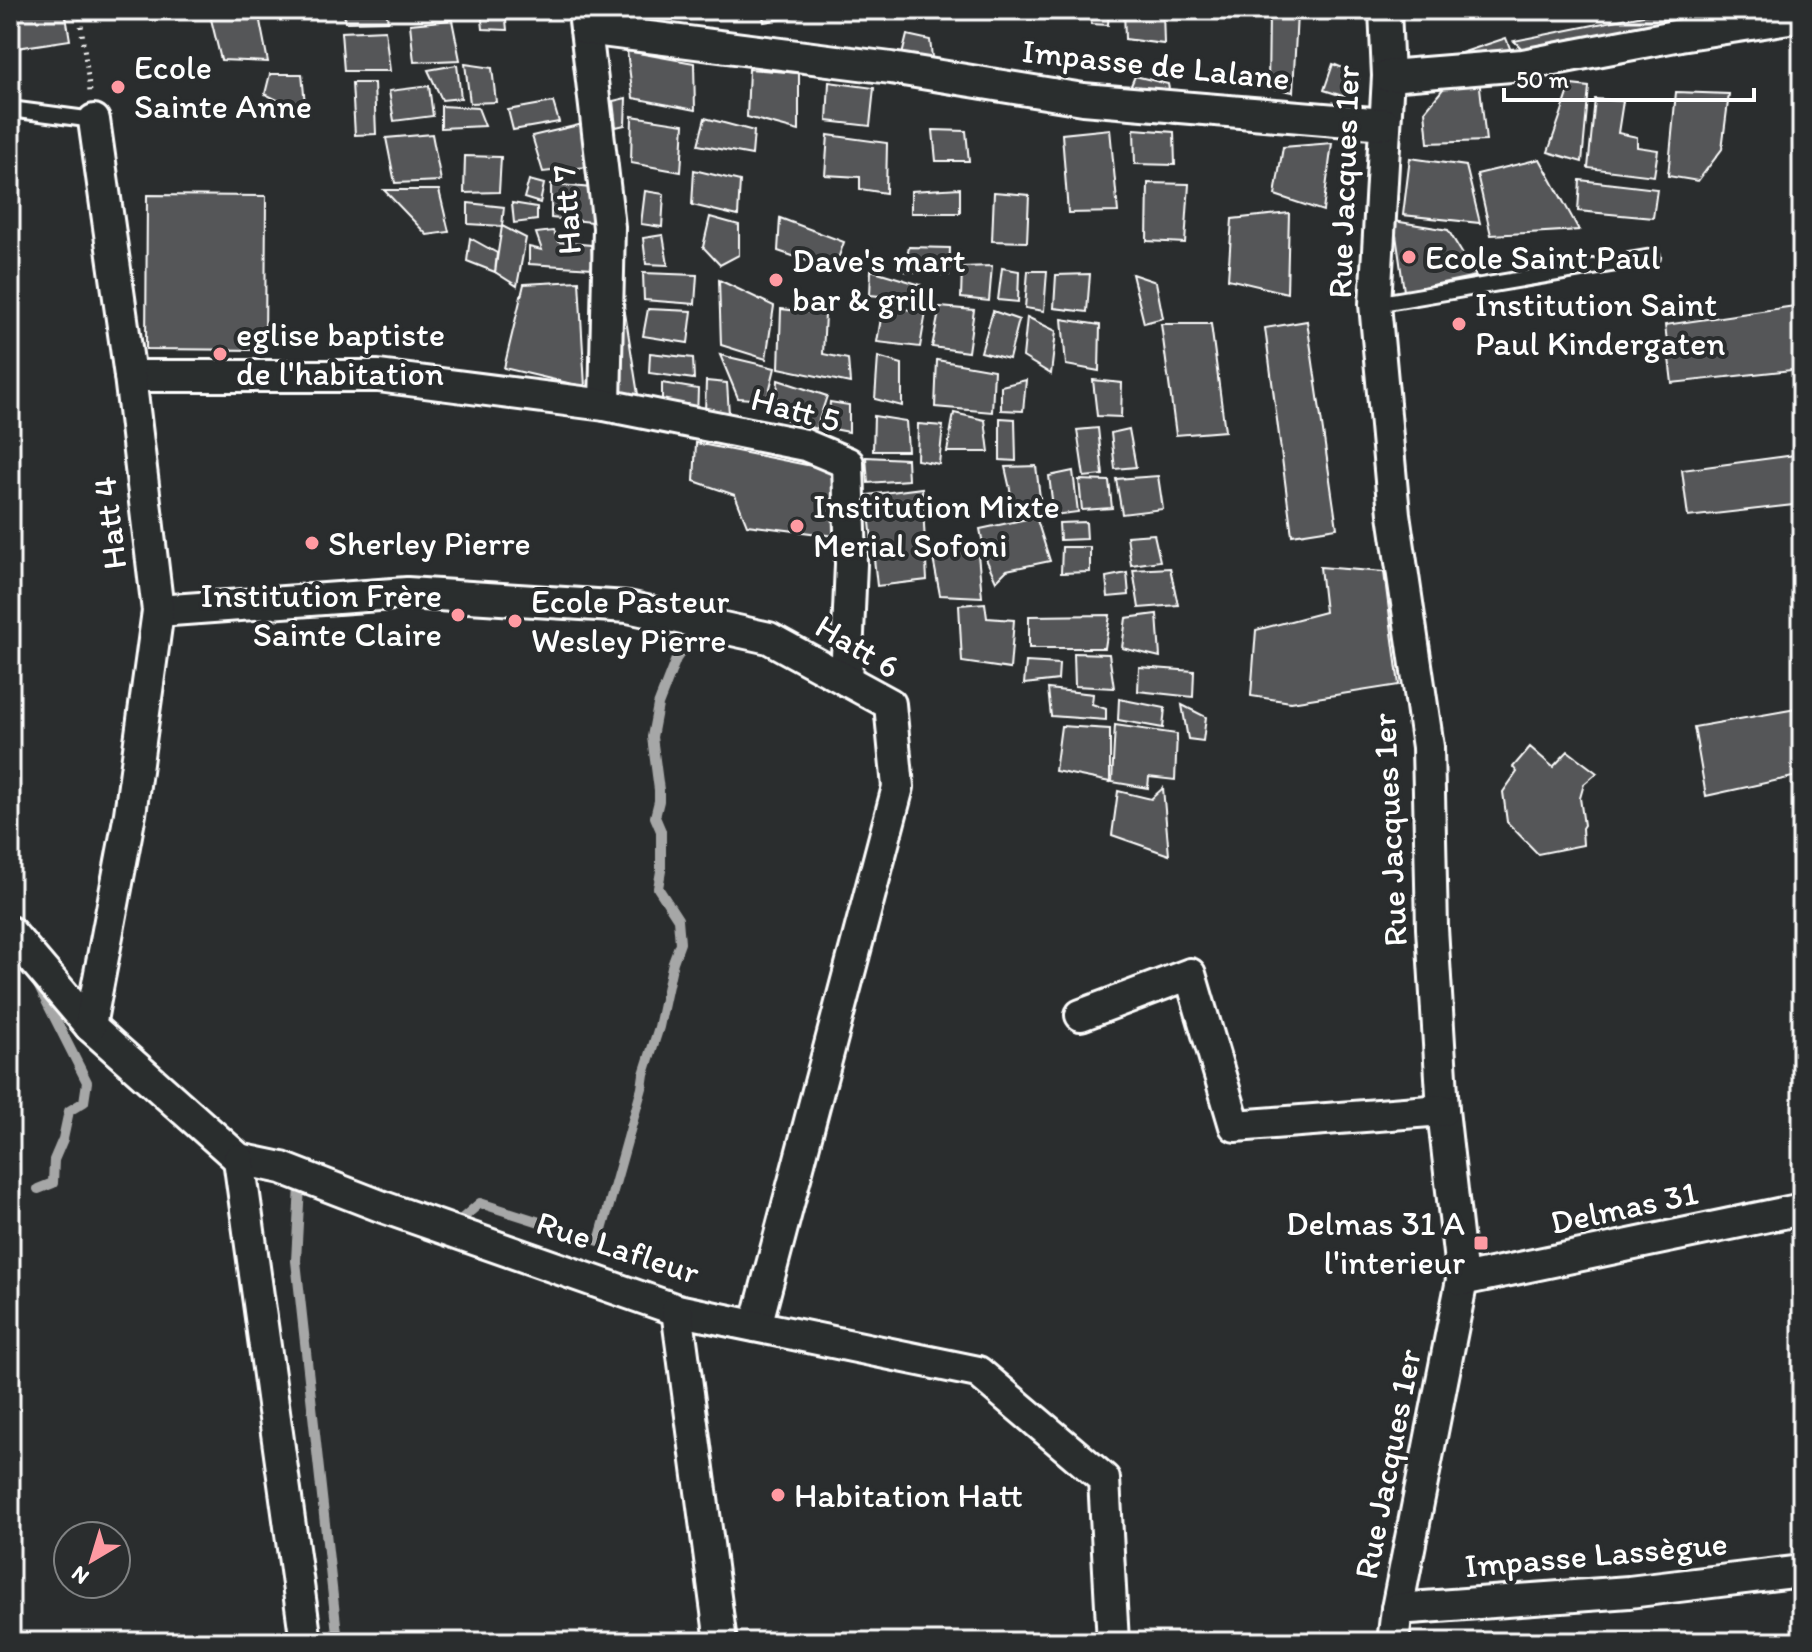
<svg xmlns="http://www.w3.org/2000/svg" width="1812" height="1652" font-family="Itim,sans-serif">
	<rect width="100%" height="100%" fill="#2a2d2e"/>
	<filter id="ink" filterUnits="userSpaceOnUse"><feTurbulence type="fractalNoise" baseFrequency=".0125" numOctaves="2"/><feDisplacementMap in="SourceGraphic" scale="16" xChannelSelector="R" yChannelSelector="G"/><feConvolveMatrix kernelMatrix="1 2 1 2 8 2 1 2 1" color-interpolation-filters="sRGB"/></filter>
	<g filter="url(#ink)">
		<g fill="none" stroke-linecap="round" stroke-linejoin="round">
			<g stroke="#a6a7a7" stroke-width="10">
				<polyline points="36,981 87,1082 84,1102 69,1111 63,1139 54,1160 53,1183 38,1189"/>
				<polyline points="304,1186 300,1185 296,1261 338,1642"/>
				<polyline points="451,1223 457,1223 480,1203 599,1241 642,1088 644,1074 659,1027 673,962 680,943 678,919 658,888 661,871 661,831 655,817 659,801 659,790 652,737 658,705 676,659 683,649 665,623"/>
			</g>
		</g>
		<g fill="#555758" stroke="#fff" stroke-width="2">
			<polygon points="10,10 65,10 70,40 10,49"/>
			<polygon points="344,10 386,10 388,21 345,22"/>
			<polygon points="481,10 505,10 507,30 483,29"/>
			<polygon points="762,10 804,10 805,15 764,22"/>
			<polygon points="1090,10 1109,10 1108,25 1091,24"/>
			<polygon points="1124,10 1163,10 1164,44 1125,39"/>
			<polygon points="1319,10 1355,10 1355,12 1321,19"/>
			<polygon points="1668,10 1722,10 1727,36 1542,68 1514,41"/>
			<polygon points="1297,13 1293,92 1268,87 1269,15"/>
			<polygon points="210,15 259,16 268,62 221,60"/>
			<polygon points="452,20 460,60 414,62 410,24"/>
			<polygon points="385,30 390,71 344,71 341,32"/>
			<polygon points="907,35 930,40 933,66 901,59"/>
			<polygon points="1506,38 1518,69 1422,66"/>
			<polygon points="627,51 694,63 695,110 633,98"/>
			<polygon points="465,64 492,68 496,102 470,103"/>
			<polygon points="1333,64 1360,75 1352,99 1324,90"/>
			<polygon points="457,65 461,98 442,100 428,70"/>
			<polygon points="749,69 799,73 799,131 747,117"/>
			<polygon points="270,74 302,74 306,114 265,94"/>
			<polygon points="1135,76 1168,84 1176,124 1119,114"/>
			<polygon points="1479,78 1486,141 1428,143 1425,111 1447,84"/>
			<polygon points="829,82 874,88 870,126 827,121"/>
			<polygon points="352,83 374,83 376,134 355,135"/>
			<polygon points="1571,85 1589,87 1582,162 1548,152"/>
			<polygon points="429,86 433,116 394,121 389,91"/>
			<polygon points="1676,92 1729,94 1722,149 1698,181 1668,176"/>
			<polygon points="626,98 625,125 616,127 613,101"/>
			<polygon points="1595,99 1623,101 1618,133 1637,137 1637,147 1658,150 1654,176 1588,168"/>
			<polygon points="553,102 559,122 513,130 508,110"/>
			<polygon points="441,106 478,108 485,126 441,128"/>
			<polygon points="632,116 684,124 681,172 631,163"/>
			<polygon points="705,118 754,131 752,155 698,145"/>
			<polygon points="583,124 587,167 543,172 532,136"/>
			<polygon points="1110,129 1118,212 1068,213 1062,134"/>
			<polygon points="1134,129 1174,132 1175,165 1135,164"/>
			<polygon points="933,130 966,131 969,161 936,161"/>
			<polygon points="432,134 441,181 395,183 386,138"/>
			<polygon points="828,135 887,143 886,193 860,189 860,177 825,175"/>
			<polygon points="1332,143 1323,211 1275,195 1283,147"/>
			<polygon points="465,156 501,157 499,192 464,193"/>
			<polygon points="1410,158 1466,166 1480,223 1403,215"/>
			<polygon points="1540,159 1579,230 1491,235 1477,174"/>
			<polygon points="694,170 740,181 738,216 692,205"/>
			<polygon points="529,180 544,184 540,203 524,198"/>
			<polygon points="1580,180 1657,189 1653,218 1578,211"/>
			<polygon points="1148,183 1189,184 1185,243 1147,241"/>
			<polygon points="551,184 591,188 592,222 551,218"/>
			<polygon points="960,188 960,213 911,213 911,191"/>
			<polygon points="384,190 439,190 449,232 427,235"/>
			<polygon points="645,191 664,194 662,227 641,224"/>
			<polygon points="994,192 1029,195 1027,242 992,241"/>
			<polygon points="147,195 266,196 265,350 146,349"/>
			<polygon points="468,203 504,207 502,226 468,224"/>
			<polygon points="512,203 537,207 537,220 514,223"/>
			<polygon points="1289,213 1287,293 1228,279 1232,219"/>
			<polygon points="710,217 739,225 739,255 720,265 703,247"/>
			<polygon points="780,218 844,242 834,270 778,251"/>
			<polygon points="1394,221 1448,230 1476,276 1404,291"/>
			<polygon points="502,226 526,238 517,286 495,272"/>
			<polygon points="553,231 559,242 591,245 593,268 529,264 529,247 542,250 536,233"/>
			<polygon points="663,235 668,265 646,264 643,238"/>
			<polygon points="470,238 497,253 495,272 467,261"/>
			<polygon points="909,247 950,248 949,275 904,271"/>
			<polygon points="992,266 989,301 961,298 962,267"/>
			<polygon points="1002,268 1019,271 1018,302 998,300"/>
			<polygon points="871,270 921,285 920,300 870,295"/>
			<polygon points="1028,271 1047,271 1044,311 1025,308"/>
			<polygon points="643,273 697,275 695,304 644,300"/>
			<polygon points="1090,274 1087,312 1054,308 1056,275"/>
			<polygon points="1132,274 1156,282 1163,318 1144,323"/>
			<polygon points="719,280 774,306 766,359 721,345"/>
			<polygon points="579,281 585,387 504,368 524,284"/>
			<polygon points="622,294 643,426 592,394"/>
			<polygon points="1802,305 1802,387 1800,369 1672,383 1665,325"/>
			<polygon points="883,306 926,312 920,347 877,342"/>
			<polygon points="940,307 974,310 968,352 932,347"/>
			<polygon points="648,309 692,311 688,343 643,336"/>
			<polygon points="781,309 825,314 823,354 848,359 850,383 779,368"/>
			<polygon points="993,311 1019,320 1009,359 981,352"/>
			<polygon points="1027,317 1056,331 1051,374 1023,357"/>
			<polygon points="1062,319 1100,325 1099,371 1066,365"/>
			<polygon points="1307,321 1337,528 1292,535 1265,328"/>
			<polygon points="1161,324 1211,324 1225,431 1176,435"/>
			<polygon points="650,353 693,358 694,379 649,373"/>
			<polygon points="720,355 775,368 767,400 738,398"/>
			<polygon points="878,357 902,364 902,406 875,399"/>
			<polygon points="937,360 994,370 992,412 935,407"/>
			<polygon points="778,380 827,396 816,429 776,416"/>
			<polygon points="1026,380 1023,411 1001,410 1001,386"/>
			<polygon points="1093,380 1122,383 1121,417 1097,416"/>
			<polygon points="706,381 727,383 729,414 705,412"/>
			<polygon points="662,383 698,389 697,417 662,413"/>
			<polygon points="830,402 849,405 849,432 828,428"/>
			<polygon points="954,413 985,420 989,452 947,452"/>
			<polygon points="874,416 906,421 908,451 873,451"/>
			<polygon points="1000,418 1015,419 1016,461 1000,460"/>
			<polygon points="918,424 943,426 939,464 917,460"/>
			<polygon points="1098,428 1103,475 1084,477 1077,430"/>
			<polygon points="1129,429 1136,467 1115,469 1111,433"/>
			<polygon points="696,443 832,470 835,536 747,525 735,495 694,481"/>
			<polygon points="1802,454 1802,504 1688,517 1682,470"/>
			<polygon points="866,457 907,459 908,480 868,483"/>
			<polygon points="1036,466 1041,505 1014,507 1005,467"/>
			<polygon points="1073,471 1078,512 1054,515 1049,476"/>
			<polygon points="1158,476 1163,509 1122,514 1116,479"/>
			<polygon points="1079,480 1109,481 1112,508 1082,510"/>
			<polygon points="922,488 927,580 877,586 867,495"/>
			<polygon points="1036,517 1050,561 1007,570 996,581 986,559 980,529"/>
			<polygon points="1086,522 1087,539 1060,540 1059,523"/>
			<polygon points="1154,534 1160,561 1131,565 1127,536"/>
			<polygon points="1062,547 1090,547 1090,572 1061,573"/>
			<polygon points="932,553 978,554 982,597 940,595"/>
			<polygon points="1320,567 1384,572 1399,685 1291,702 1251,696 1256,630 1325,612"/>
			<polygon points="1170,568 1178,605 1139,608 1133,570"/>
			<polygon points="1127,573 1129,595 1108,597 1106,577"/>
			<polygon points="985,603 987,618 1014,620 1010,669 962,662 959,605"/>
			<polygon points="1157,614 1160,657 1122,648 1126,618"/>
			<polygon points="1110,615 1105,648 1029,648 1029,616"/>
			<polygon points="1074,653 1109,654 1114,688 1075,686"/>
			<polygon points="1026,662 1059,664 1058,680 1024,684"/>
			<polygon points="1139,667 1194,671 1193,697 1138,691"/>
			<polygon points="1048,689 1093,694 1092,704 1106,709 1106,720 1051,716"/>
			<polygon points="1119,699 1165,708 1163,728 1118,720"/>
			<polygon points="1182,705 1206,717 1203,741 1188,739"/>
			<polygon points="1802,708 1802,775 1706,796 1694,727"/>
			<polygon points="1115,725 1177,734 1175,780 1149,777 1148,788 1112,782"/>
			<polygon points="1061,726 1110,729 1110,782 1055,771"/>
			<polygon points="1530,747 1553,767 1568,751 1597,773 1584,784 1580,798 1584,825 1582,828 1583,845 1538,854 1507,822 1503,792 1517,772 1513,767"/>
			<polygon points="1163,788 1169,855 1112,835 1118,791 1151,799"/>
		</g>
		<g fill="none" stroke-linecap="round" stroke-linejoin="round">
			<defs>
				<g id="lane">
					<polyline points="10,109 94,120"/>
					<polyline points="1375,304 1652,257"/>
				</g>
				<g id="street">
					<polyline points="1385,10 1388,76 1375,304 1394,514 1428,747 1432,928 1443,1110 1462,1280 1397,1609 1393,1642"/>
					<polyline points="584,12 609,227 605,405"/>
					<polyline points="586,29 891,68 1083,99 1385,124"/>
					<polyline points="1388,76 1523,65 1680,35 1802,16"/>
					<polyline points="130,376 378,376 605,405 805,445 848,463 851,564 846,680"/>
					<polyline points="158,611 407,593 628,607 769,638 890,704 898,787 756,1326"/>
					<polyline points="10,932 90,1026 239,1159 282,1168 383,1207 677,1310 978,1372 1104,1479 1113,1642"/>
					<polyline points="1081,1015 1190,974 1235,1126 1443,1110"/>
					<polyline points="90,1026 130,814 158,611 130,376 94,120"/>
					<polyline points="239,1159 306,1642"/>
					<polyline points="1462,1280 1802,1209"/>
					<polyline points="677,1310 721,1642"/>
					<polyline points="1397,1609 1629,1592 1802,1571"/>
				</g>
			</defs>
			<use href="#lane" stroke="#fff" stroke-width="20"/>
			<use href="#street" stroke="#fff" stroke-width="36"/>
			<polyline stroke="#fff" stroke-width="5" stroke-dasharray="2 6" stroke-linecap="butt" points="79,10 90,92"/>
			<use href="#lane" stroke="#2a2d2e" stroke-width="14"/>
			<use href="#street" stroke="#2a2d2e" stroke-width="30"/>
		</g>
	</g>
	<g fill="#ff9aa2" stroke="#2a2d2e" stroke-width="3">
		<circle cx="118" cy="87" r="8"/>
		<circle cx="1409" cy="257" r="8"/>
		<circle cx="776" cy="280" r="8"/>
		<circle cx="1459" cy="324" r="8"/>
		<circle cx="220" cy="354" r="8"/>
		<circle cx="797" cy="526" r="8"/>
		<circle cx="312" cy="543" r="8"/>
		<circle cx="458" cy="615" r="8"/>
		<circle cx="515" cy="621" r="8"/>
		<rect x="1473" y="1235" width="16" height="16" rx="4"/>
		<circle cx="778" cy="1495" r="8"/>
	</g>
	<g text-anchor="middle" stroke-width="8" stroke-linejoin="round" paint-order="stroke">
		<g font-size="34" fill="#fff" stroke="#2a2d2e">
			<text transform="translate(1156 64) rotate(6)" y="12">Impasse de Lalane</text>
			<text transform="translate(1343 182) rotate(-88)" y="12">Rue Jacques 1er</text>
			<text transform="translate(566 210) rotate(-94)" y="12">Hatt 7</text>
			<text transform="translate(796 409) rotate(15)" y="12">Hatt 5</text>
			<text transform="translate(109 523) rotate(-97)" y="12">Hatt 4</text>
			<text transform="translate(858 646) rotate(31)" y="12">Hatt 6</text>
			<text transform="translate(1389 830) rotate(-93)" y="12">Rue Jacques 1er</text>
			<text transform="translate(1624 1207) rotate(-12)" y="12">Delmas 31</text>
			<text transform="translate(618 1247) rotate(18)" y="12">Rue Lafleur</text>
			<text transform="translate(1387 1464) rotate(-79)" y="12">Rue Jacques 1er</text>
			<text transform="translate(1596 1554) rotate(-5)" y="12">Impasse Lassègue</text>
		</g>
		<g font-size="34" fill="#fff" stroke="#2a2d2e" text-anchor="start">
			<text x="134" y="79">Ecole<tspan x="134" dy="39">Sainte Anne</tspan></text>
			<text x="1425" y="269">Ecole Saint Paul</text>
			<text x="792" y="272">Dave's mart<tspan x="792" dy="39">bar &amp; grill</tspan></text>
			<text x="1475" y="316">Institution Saint<tspan x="1475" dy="39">Paul Kindergaten</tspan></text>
			<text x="236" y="346">eglise baptiste<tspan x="236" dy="39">de l'habitation</tspan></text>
			<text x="813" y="518">Institution Mixte<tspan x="813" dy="39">Merial Sofoni</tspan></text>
			<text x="328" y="555">Sherley Pierre</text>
			<text x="442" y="607" text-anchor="end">Institution Frère<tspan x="442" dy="39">Sainte Claire</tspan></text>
			<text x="531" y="613">Ecole Pasteur<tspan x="531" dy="39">Wesley Pierre</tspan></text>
			<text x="1465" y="1235" text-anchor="end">Delmas 31 A<tspan x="1465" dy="39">l'interieur</tspan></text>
			<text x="794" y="1507">Habitation Hatt</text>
		</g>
	</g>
	<rect width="1812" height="1652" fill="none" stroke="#2a2d2e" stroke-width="40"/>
	<rect x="20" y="20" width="1772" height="1612" fill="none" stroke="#fff" stroke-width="3" filter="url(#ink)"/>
	<g transform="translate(92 1560) rotate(218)"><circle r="38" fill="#2a2d2e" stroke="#7f8182" stroke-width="2"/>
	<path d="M0-6L14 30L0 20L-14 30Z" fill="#ff9aa2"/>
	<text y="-12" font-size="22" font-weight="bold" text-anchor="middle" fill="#ffffff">N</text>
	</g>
	<path d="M1504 88v12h250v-12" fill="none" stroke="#ffffff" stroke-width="4"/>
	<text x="1516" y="88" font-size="24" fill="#ffffff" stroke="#2a2d2e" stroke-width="6" paint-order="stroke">50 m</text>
</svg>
